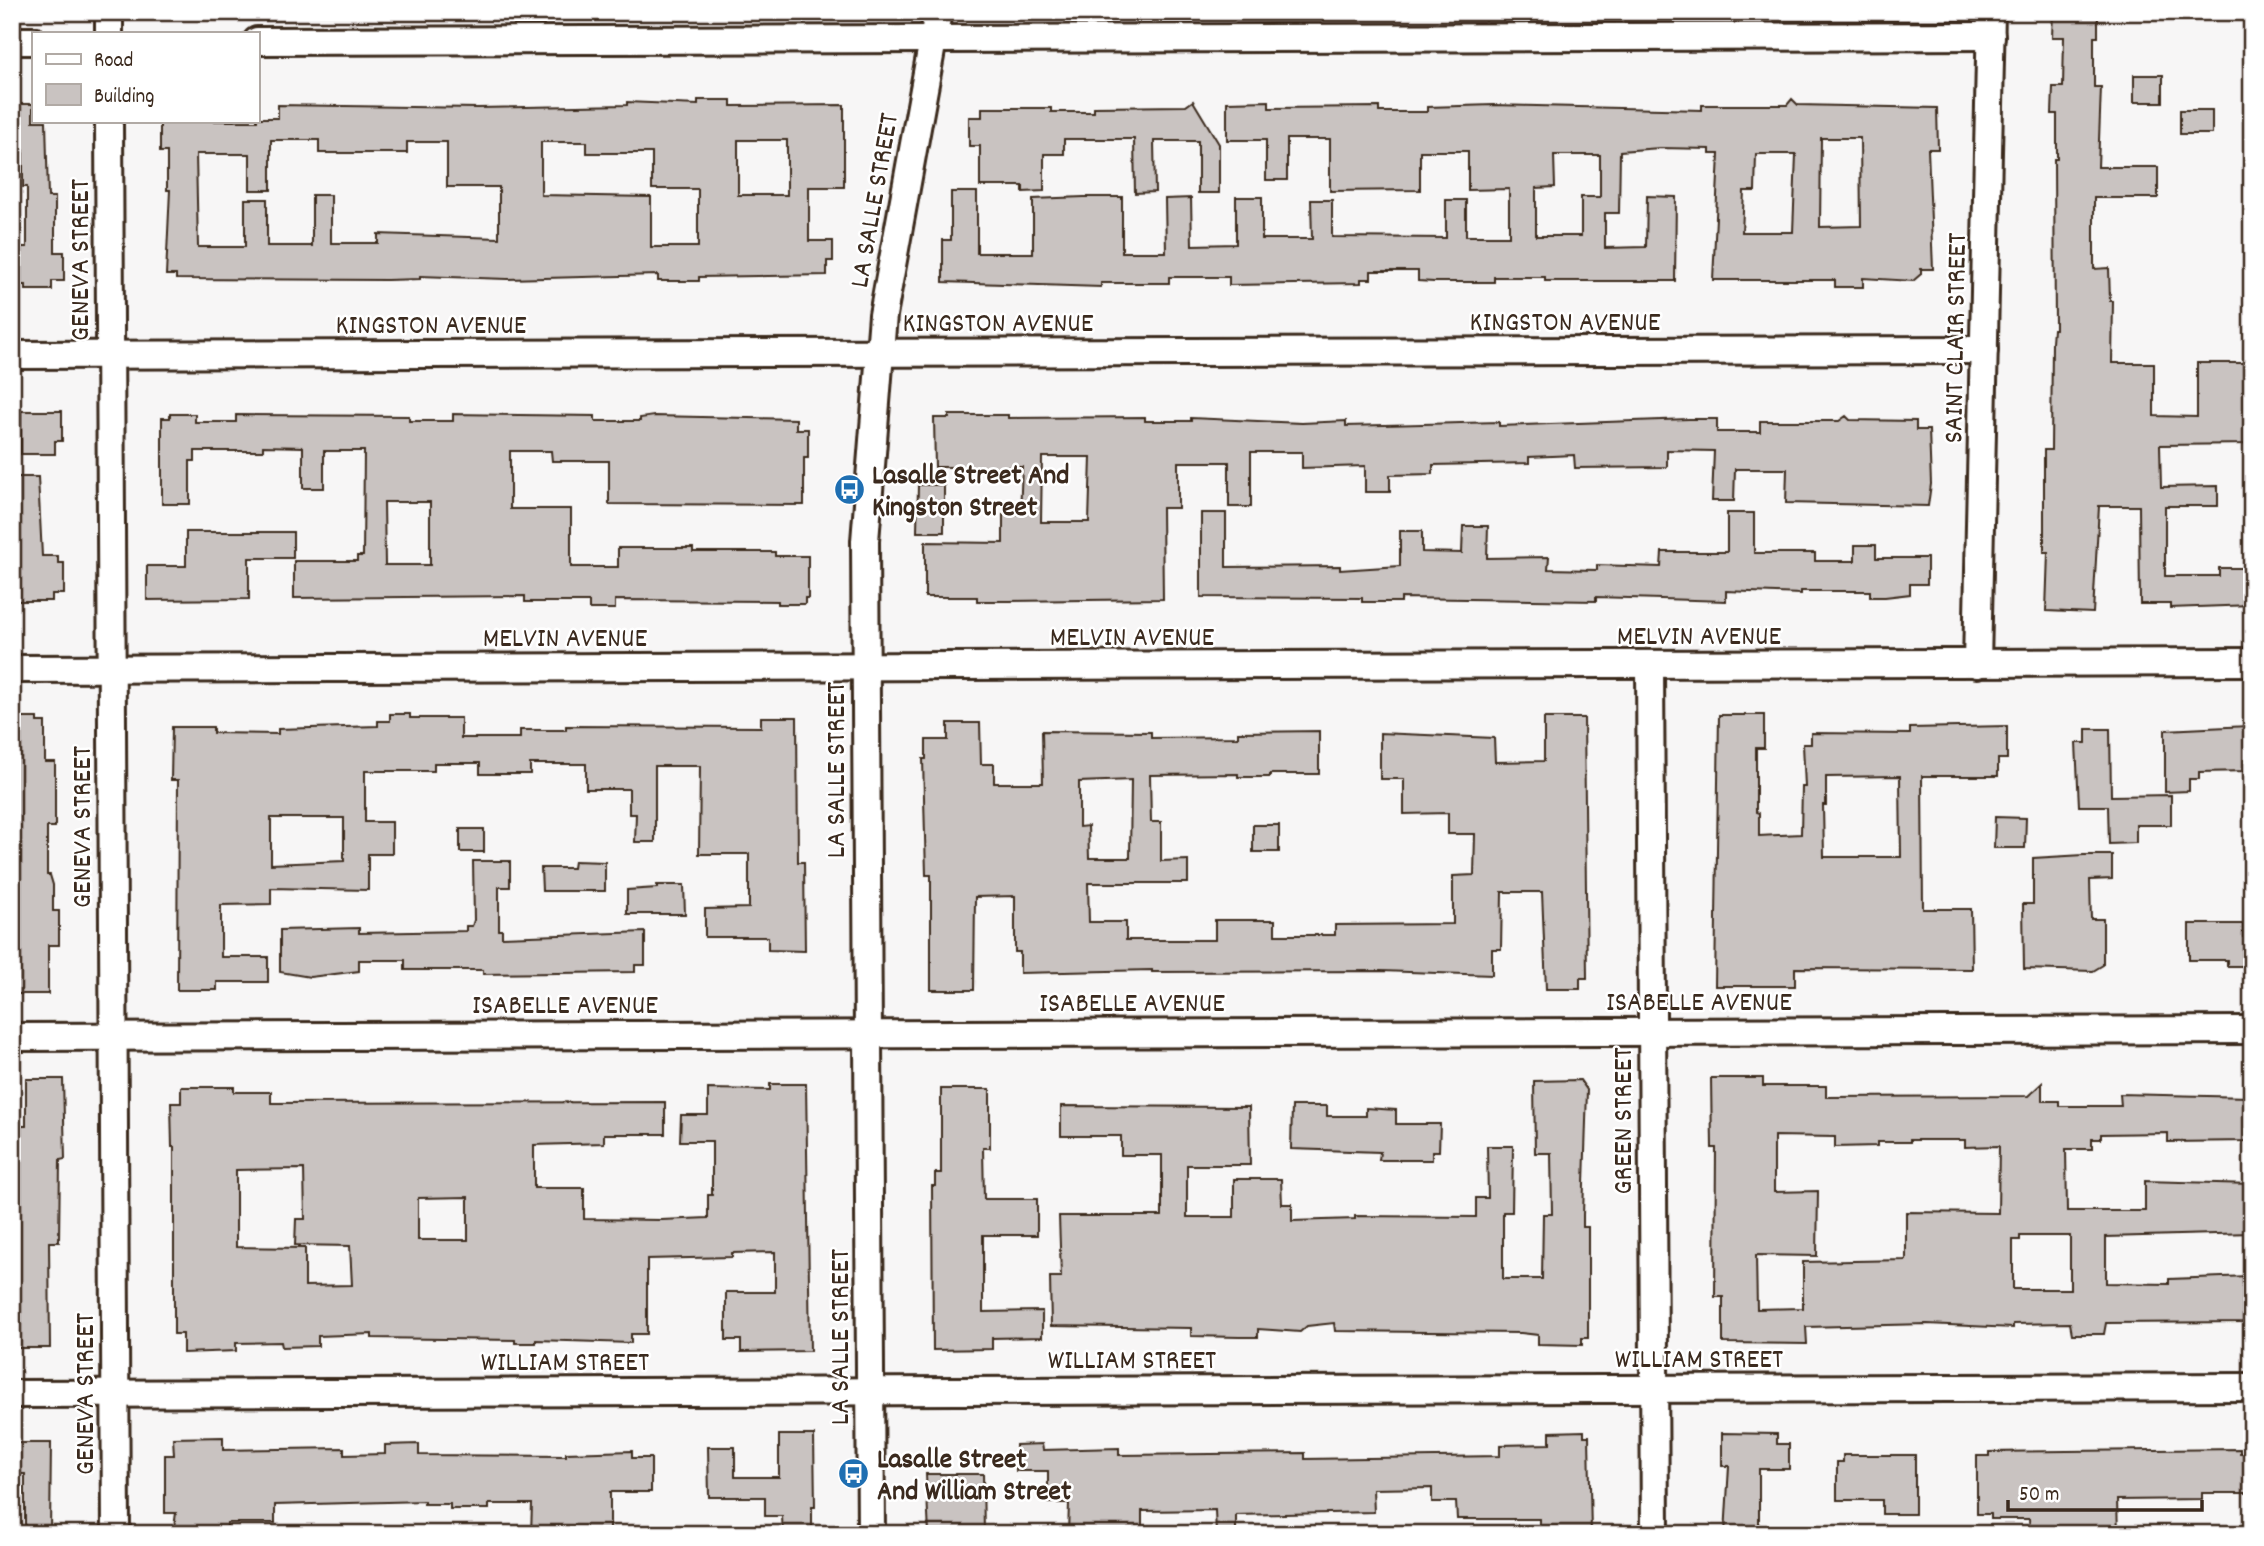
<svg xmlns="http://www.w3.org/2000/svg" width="2264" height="1546" font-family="Dekko,sans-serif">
	<rect width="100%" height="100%" fill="#f7f6f6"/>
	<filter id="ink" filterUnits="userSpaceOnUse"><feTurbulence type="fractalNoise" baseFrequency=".0143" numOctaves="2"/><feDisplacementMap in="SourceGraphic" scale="14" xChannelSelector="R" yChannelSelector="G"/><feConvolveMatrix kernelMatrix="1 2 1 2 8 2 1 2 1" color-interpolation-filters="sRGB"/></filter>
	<g filter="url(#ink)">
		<g fill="#c9c3c1" stroke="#3b2a1e" stroke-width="2" fill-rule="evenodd">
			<polygon points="2053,12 2089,12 2089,15 2098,15 2098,37 2094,37 2094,87 2101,87 2098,167 2158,167 2158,198 2094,198 2094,269 2109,268 2110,301 2113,301 2112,363 2154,363 2154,416 2197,417 2197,363 2252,363 2252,444 2160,445 2161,487 2218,486 2218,506 2165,506 2165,576 2219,576 2219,568 2252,568 2252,605 2170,608 2170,604 2140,604 2139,506 2099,506 2093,613 2046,611 2048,552 2044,552 2044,450 2051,450 2052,343 2053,329 2055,329 2054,159 2057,159 2057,114 2052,114 2053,87 2063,87 2064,37 2052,37"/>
			<rect x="2134" y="75" width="29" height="27"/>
			<path d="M1792 99 1798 105 1937 108 1938 149H1928L1933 269H1921V274L1913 281 1863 278V287H1835V280H1713L1719 154H1710V149L1660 148 1620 151 1619 213H1605V248L1646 247 1647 196 1676 197 1675 281H1545V277H1494V282H1434L1418 281V271H1371V279H1361V283L1229 285V277H1169V283H1101V287L943 282V240H951V192H977V253H1033V199L1084 197H1122V252H1166L1165 199 1191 198 1192 245 1236 244V197H1262V239H1312L1311 200H1332V237L1446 238V200H1466V236H1509V189L1468 190V151H1420V190L1330 191V139H1287V180H1266V140H1227V102L1269 101V108L1379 107V112H1427V107L1494 105 1702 110V105H1787ZM1821 138H1860L1861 226 1820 227ZM1756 154H1796L1793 232H1742L1744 191H1755ZM1554 155H1600V197H1581V236H1536V188L1555 187Z"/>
			<path d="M698 100H731V106L844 105V187H809V241H833V261H827V275L699 277V281H658V275L507 279 420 276V279L387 280 176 279V275H166L170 190H167V152H160V121H257V118H278V105L478 108 627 105V102L698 105ZM271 140H319V153H407V142H447V187H499V238L378 234V243H331V195H312V246H267V199H245V247H198L196 154H250V190H271ZM738 140H787V195H738ZM541 142H587V153H652V189H698V247H651V197L541 195Z"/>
			<polygon points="1193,101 1219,144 1219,193 1198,193 1198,141 1154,141 1155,192 1135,193 1134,139 1064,139 1064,154 1044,154 1044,191 1023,192 1023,186 980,186 980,146 969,146 969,117 982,117 982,108 1051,108 1051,112 1094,112 1094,107 1186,106"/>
			<polygon points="13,104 33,104 33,121 46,121 48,197 55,197 55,252 64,252 64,281 52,281 52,290 26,290 26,285 18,285 18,247 27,247 27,187 23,187 23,145 13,145"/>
			<rect x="2180" y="110" width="32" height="24"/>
			<polygon points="21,411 62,411 62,441 55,441 55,454 21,454"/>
			<path d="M170 414H195V422H236V415L409 416V421H453V414L595 416V421H640V418L654 416 796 419V429H808V458H804V505L609 504V461H552L551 451H510V509H571V567H618V548H693V552H775V556H808V598H805V604H778V601L615 600V609H589V602H525V596L294 598V561H357V556H363L364 451H324V488H303V447L263 446V451H195V461H190V504H162V418H170ZM384 502H430V565H385Z"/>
			<path d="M949 415H1008V418L1145 417V421H1191V418L1302 423 1346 421V426L1499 422V426L1689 419H1717V432H1760V421H1839L1846 416 1850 420 1916 421V430H1929L1931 484 1928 506 1786 503 1787 469H1735L1734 501H1712L1714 451 1667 450V467L1575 468 1574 455 1529 457V463L1433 465V474L1390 475V492H1365V466L1302 468V452H1251V507H1229V462H1178V508H1162L1163 599 1009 601H977V597H925V542L1003 543V514H1020L1022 467H935L934 418H949ZM1042 457H1091L1089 522H1041Z"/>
			<polygon points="13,477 38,477 42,556 58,556 58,563 64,563 64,594 52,594 52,601 18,601"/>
			<polygon points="918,485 944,485 944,532 917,532"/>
			<polygon points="1201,513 1226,513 1226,567 1340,566 1340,570 1400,566 1400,531 1422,531 1422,552 1462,553 1463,526 1488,526 1487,558 1549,557 1548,569 1597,570 1597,565 1661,567 1662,552 1727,552 1727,513 1754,513 1754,553 1815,553 1815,561 1855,561 1855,545 1876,545 1876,558 1927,558 1927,584 1910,584 1910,594 1885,597 1870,597 1870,591 1801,591 1801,594 1726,591 1726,601 1596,597 1596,601 1401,598 1401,602 1362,602 1362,598 1201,597"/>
			<polygon points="186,532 293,532 293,558 249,558 249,599 147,600 147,566 186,566"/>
			<path d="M390 714H410V718H461V738H520V730H566V726L761 727V717H797L798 862H804L805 951 768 950V937H705V909L749 908V854H699L700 766H655V842H635L636 814H629V789H586V764H530V774H480V763H434V771H365V822H392V854H368V890L271 888V904L221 905V957H268V982H217V990H177L178 780H171L172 727H213V733L278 734V729L378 726V721H390ZM271 818H344V861L271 864Z"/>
			<path d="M1719 715H1764V748H1756V812L1759 813V836L1801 834 1802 787H1805L1803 744H1811V733L1910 734V728L2007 726V759H1998V776H1922L1923 909H1971L1972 969 1795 968V986H1715ZM1900 776 1901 857H1824L1823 805H1826V777Z"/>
			<polygon points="12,718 37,718 37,722 45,722 45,762 55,762 55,827 47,827 47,875 50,875 53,885 53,911 59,911 59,945 48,945 48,994 12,994"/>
			<path d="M1544 718H1584L1587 978H1580V989H1546L1542 892H1502L1501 949H1492V975L1381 971 1152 972V970L1020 973V952H1015V896L975 897 974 990H931V875H926L923 759H926V740H948V723H980L981 764H994V783H1043L1042 731 1151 732V738L1238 737V732L1319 731V774H1270V777H1238V774L1150 775 1151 822H1161V861L1188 860V883H1088L1089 922H1126V940H1215V920H1275V935H1335V925L1453 924V876L1474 875 1475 834H1448V813L1404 814V779H1380V733L1494 738 1495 762 1544 761ZM1131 780 1130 858H1089L1088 826 1079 827V782Z"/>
			<polygon points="2248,726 2249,771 2199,772 2199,779 2189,779 2189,791 2165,792 2165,730"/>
			<polygon points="2086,729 2110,729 2111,796 2171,795 2171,825 2136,825 2136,843 2109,844 2108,806 2079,806 2076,743 2086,743"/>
			<polygon points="1995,817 2026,818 2025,848 1994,848"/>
			<rect x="1253" y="825" width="26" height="27"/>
			<rect x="460" y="829" width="24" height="23"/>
			<polygon points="2084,855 2112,855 2112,879 2090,880 2091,919 2103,919 2103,965 2093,971 2024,969 2023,904 2033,904 2033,858"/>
			<polygon points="473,861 510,861 510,887 499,887 499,930 502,930 502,937 645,932 645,965 635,965 635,972 483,974 483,970 405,970 405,960 359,960 359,971 310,977 280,972 280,930 359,928 359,933 466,931 466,926 472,926 474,920"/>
			<polygon points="574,861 605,862 605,891 542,891 541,868 573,868"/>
			<polygon points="657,885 684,885 685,914 627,914 627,890 657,888"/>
			<polygon points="2189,924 2243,924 2243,937 2248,937 2248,966 2227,966 2227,960 2189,960"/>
			<path d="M1711 1078H1763V1086H1826V1097L2028 1096 2042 1083V1101H2059V1106H2121L2120 1094 2250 1097 2249 1141 2168 1142V1133L2101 1134V1139H2092V1149H2066L2067 1211H2145V1181L2252 1184V1233L2106 1237V1283L2169 1284V1279L2249 1276V1322L2106 1323 2104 1334H2072L2070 1323 2013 1324V1328L1927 1324 1806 1327 1807 1344 1723 1343V1297H1715L1716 1148H1712ZM1774 1136 1835 1137V1147L1877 1146V1142H1910V1140H1965V1147L1999 1146 1998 1213 1906 1212V1260L1803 1262V1308L1757 1309 1756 1255 1817 1256 1818 1191 1774 1192ZM2020 1236H2070V1289H2013V1240H2020Z"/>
			<polygon points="26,1079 63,1079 65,1159 60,1160 59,1242 49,1242 50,1348 13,1348 12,1126 26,1126"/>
			<polygon points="1580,1080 1587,1090 1583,1215 1583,1227 1588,1227 1588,1338 1582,1338 1582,1345 1538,1344 1538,1335 1521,1333 1335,1331 1334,1323 1307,1326 1300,1332 1258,1329 1258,1337 1239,1337 1191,1336 1191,1328 1051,1326 1050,1277 1061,1277 1059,1216 1162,1216 1162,1155 1121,1155 1121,1136 1061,1136 1061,1106 1249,1107 1250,1165 1187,1165 1187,1217 1234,1217 1234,1179 1281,1179 1282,1204 1292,1204 1292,1221 1355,1219 1355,1216 1476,1217 1476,1198 1488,1198 1487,1146 1513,1146 1512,1212 1503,1212 1503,1279 1542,1279 1543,1214 1552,1214 1551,1153 1535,1153 1534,1081"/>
			<path d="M770 1084H806L810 1351 741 1352V1340H726V1292H775V1252L732 1253V1257L647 1259V1334H631V1343L536 1340V1343H515V1340L372 1338V1334L318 1336V1346L282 1347 281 1342 236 1343V1351L183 1353V1334H174V1147H172L171 1103H181V1087H234V1092H271V1103L665 1102V1134H604V1143L534 1145V1188H584V1219L661 1220 708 1218V1195H712V1141H680L681 1115H708V1089L770 1090ZM304 1169 305 1219H296L295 1245 350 1246 352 1285 305 1286V1248L236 1247V1170ZM468 1197V1240H418V1198Z"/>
			<polygon points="941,1089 990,1089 990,1148 983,1148 984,1199 1037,1199 1037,1235 983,1235 983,1312 1042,1311 1042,1337 992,1338 992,1349 933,1350 932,1186 935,1186 935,1173 941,1173"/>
			<polygon points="1292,1106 1327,1106 1327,1116 1366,1116 1366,1108 1396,1110 1396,1124 1440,1124 1439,1151 1432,1151 1432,1160 1379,1160 1380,1152 1291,1149"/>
			<polygon points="1584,1431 1584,1436 1589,1436 1591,1534 1540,1534 1540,1519 1457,1519 1456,1502 1432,1502 1432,1488 1373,1489 1374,1512 1236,1515 1236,1534 1216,1534 1215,1510 1142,1511 1142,1534 1068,1534 1069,1503 1048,1503 1048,1471 1016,1471 1016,1445 1042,1444 1043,1450 1119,1448 1119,1455 1305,1453 1305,1459 1500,1456 1500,1445 1550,1444 1550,1432"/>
			<polygon points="1722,1433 1777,1434 1777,1444 1789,1444 1789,1469 1759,1469 1759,1534 1725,1534 1729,1466 1722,1466"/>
			<polygon points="779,1435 814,1435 815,1507 812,1507 812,1534 783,1534 782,1516 765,1516 765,1497 709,1497 708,1447 735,1447 735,1477 779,1477"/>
			<polygon points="223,1437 223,1450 344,1448 344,1455 385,1454 385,1445 419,1444 419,1455 566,1456 566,1453 632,1451 632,1458 651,1458 651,1492 610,1492 610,1534 531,1534 532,1504 489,1504 489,1509 450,1509 450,1504 424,1504 424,1501 275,1505 275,1523 227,1523 227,1534 173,1534 176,1513 165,1513 165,1455 174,1455 173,1438"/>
			<polygon points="12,1443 51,1443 50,1534 25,1534 25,1474 12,1474"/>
			<polygon points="2240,1449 2240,1453 2251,1453 2251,1493 2202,1493 2202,1499 2117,1500 2118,1534 2030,1534 2029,1519 1991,1519 1991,1514 1977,1514 1977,1456 1989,1456 1989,1452"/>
			<polygon points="1843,1455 1915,1455 1915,1514 1882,1514 1882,1500 1837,1500 1837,1462 1843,1462"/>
			<polygon points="926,1474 983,1474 984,1534 929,1534"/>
		</g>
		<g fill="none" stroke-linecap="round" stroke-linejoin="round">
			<defs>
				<g id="minor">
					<polyline points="109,12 109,33"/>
					<polyline points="12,41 33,41"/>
					<polyline points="257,41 1991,36"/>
					<polyline points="109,121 116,1534"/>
					<polyline points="12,355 1984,350"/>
					<polyline points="1977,664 1991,12"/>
					<polyline points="1650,665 1655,1534"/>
					<polyline points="12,669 2252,662"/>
					<polyline points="12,1037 2252,1030"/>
					<polyline points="12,1394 2252,1387"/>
					<polyline points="871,1534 865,541 883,315 938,12"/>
				</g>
			</defs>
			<use href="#minor" stroke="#3b2a1e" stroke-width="32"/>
			<use href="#minor" stroke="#fff" stroke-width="26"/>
		</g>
	</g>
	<defs>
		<symbol id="bus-disc" viewBox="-11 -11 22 22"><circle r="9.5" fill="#1f6fb2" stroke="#fff"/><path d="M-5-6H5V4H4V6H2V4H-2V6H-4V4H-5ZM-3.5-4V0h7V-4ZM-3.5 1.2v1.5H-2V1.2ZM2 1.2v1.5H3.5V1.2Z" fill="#fff"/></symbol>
	</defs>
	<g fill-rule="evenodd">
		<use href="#bus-disc" x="832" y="472" width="35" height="35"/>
		<use href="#bus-disc" x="836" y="1456" width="35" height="35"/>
	</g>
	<g text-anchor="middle" stroke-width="5" stroke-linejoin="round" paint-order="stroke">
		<g font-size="28" fill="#3b2a1e" stroke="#fff">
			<text transform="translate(872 200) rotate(-80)" y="10">LA SALLE STREET</text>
			<text transform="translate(78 260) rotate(-90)" y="10">GENEVA STREET</text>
			<text x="1565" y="330">KINGSTON AVENUE</text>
			<text x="998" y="331">KINGSTON AVENUE</text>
			<text x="431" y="333">KINGSTON AVENUE</text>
			<text transform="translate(1953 338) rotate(-89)" y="10">SAINT CLAIR STREET</text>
			<text x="1699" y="644">MELVIN AVENUE</text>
			<text x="1132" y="645">MELVIN AVENUE</text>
			<text x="565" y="646">MELVIN AVENUE</text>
			<text transform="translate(834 770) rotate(-90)" y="10">LA SALLE STREET</text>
			<text transform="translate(80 827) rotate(-90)" y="10">GENEVA STREET</text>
			<text x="1699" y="1010">ISABELLE AVENUE</text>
			<text x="1132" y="1011">ISABELLE AVENUE</text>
			<text x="565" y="1013">ISABELLE AVENUE</text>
			<text transform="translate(1621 1121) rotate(-90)" y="10">GREEN STREET</text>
			<text transform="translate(838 1337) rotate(-90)" y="10">LA SALLE STREET</text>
			<text x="1699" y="1367">WILLIAM STREET</text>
			<text x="1132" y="1368">WILLIAM STREET</text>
			<text x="565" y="1370">WILLIAM STREET</text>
			<text transform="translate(83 1394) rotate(-90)" y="10">GENEVA STREET</text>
		</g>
		<g font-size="28" font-weight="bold" fill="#3b2a1e" stroke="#fff" text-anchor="start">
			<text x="872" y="483">Lasalle Street And<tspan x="872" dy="32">Kingston Street</tspan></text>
			<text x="877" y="1467">Lasalle Street<tspan x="877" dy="32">And William Street</tspan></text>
		</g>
	</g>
	<rect width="2264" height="1546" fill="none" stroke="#fff" stroke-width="42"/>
	<rect x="21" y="21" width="2222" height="1504" fill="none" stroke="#3b2a1e" stroke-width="2.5" filter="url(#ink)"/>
	<rect x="32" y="32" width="228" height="91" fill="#ffffff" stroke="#b1aaa5" stroke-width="2"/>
	<rect x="46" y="54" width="35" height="10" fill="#ffffff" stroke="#b1aaa5" stroke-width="2"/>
	<text x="94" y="66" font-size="21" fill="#3b2a1e">Road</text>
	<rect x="46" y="84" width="35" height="21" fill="#c9c3c1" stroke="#b1aaa5" stroke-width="2"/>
	<text x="94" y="102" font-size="21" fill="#3b2a1e">Building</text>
	<path d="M2008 1500v10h194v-10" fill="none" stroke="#3b2a1e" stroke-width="3.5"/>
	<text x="2019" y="1500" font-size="21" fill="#3b2a1e" stroke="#ffffff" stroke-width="5" paint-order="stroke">50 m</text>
</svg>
